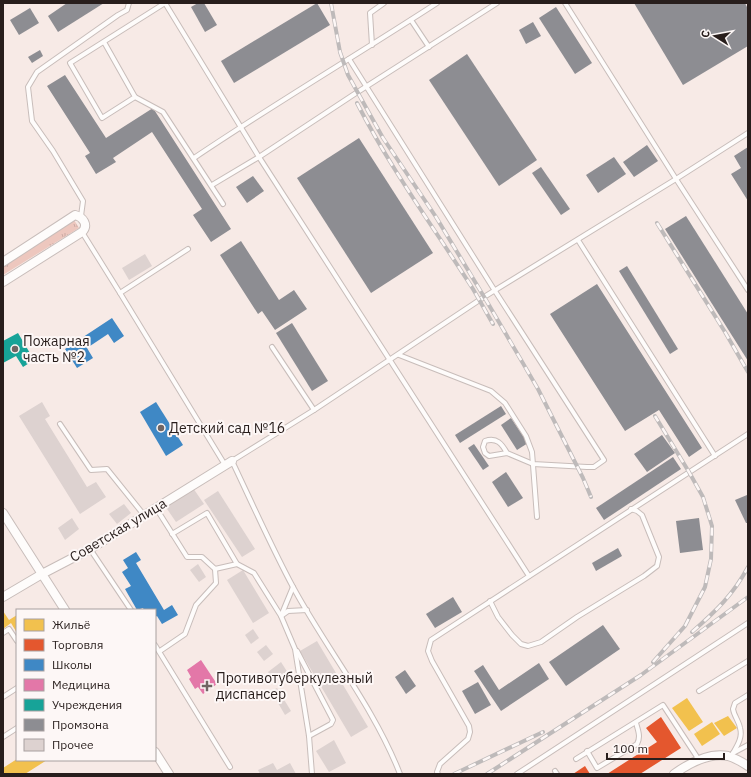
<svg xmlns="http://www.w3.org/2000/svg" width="751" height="777" font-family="'IBM Plex Sans',sans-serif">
	<defs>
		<pattern id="grass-tufts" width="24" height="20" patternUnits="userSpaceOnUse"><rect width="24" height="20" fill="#edc7be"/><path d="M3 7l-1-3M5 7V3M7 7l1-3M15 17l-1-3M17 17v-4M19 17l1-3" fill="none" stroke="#cbaaa3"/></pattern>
	</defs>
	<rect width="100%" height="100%" fill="#f7eae6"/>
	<polygon fill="url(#grass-tufts)" points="74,220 79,228 3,275 3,267"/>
	<g fill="#f2c14e">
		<polygon points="3,611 9,620 17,615 17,633 11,623 3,629"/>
		<polygon points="687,698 703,722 689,731 672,708"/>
		<polygon points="728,716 737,728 724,736 714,723"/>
		<polygon points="712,722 720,734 702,746 694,734"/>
		<polygon points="17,759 17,760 47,760 25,774 3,774 3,768"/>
	</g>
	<g fill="#e4572e">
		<polygon points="661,717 681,748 640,774 607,774 657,742 646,728"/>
		<polygon points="585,766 590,774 573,774"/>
	</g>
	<g fill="#3f88c5">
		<polygon points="112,318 124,336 114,343 108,334 87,348 93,358 77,368 65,349"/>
		<polygon points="156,402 183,445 166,456 140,412"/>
		<polygon points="136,552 141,560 136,563 164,610 172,605 178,615 162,624 157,616 155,617 155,610 144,610 143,608 137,610 125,589 131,586 122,572 128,568 123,560"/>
	</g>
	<polygon fill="#e377a8" points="201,660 217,684 203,694 198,687 195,689 189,679 191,677 187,670"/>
	<polygon fill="#17a398" points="18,333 34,360 23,367 16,356 3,363 3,341"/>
	<g fill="#8d8d92">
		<polygon points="67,3 104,3 58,32 48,16"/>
		<polygon points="198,3 204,3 217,25 205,32 191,7"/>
		<polygon points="317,3 330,25 234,83 221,61"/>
		<polygon points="634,3 745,3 748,9 748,46 683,85"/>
		<polygon points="556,7 592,63 575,74 539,18"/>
		<polygon points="30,8 39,23 19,35 10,20"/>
		<polygon points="533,22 541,36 526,44 519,30"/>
		<polygon points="40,50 43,56 32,63 28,57"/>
		<polygon points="467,54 537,160 499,186 429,80"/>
		<polygon points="65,75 106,138 153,108 231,229 211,242 193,215 202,209 152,132 113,158 116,162 96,174 85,156 90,153 47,86"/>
		<polygon points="359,138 433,253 371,293 297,178"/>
		<polygon points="647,145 658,161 634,177 623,162"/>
		<polygon points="748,147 748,201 731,174 741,168 734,156"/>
		<polygon points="614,157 626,174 598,193 586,175"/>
		<polygon points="541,167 570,209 561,215 532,173"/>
		<polygon points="253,176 264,191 247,203 236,187"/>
		<polygon points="686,216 748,314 748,361 665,229"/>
		<polygon points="241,241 279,300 294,290 307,309 275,330 262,311 258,314 220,255"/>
		<polygon points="627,266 678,349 670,354 619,271"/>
		<polygon points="597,284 702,448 689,457 659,410 625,431 550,314"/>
		<polygon points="292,323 328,381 312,391 276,333"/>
		<polygon points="501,406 506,414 460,443 455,435"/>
		<polygon points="511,418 528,443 517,450 501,425"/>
		<polygon points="662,435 675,453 647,472 634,454"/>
		<polygon points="474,444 489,466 483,470 468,448"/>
		<polygon points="673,457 681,469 604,520 596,508"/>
		<polygon points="506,472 523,498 508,507 492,482"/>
		<polygon points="747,495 748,498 748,523 746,523 735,500"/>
		<polygon points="699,518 703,550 680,553 676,521"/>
		<polygon points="618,548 622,556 596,571 592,563"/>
		<polygon points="453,597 462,612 435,628 426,614"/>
		<polygon points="603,625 620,649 566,686 549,662"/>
		<polygon points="539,663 549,679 501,711 474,671 483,665 499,690"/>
		<polygon points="405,670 416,686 406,694 395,677"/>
		<polygon points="478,682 491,705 475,714 462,691"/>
	</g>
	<g fill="#ddd2d0">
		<polygon points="145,254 152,266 129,280 122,268"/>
		<polygon points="42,402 50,416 45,419 87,487 96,482 106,497 80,514 19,416"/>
		<polygon points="193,488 204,504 176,522 165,506"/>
		<polygon points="218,491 255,549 242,557 204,500"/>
		<polygon points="124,504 131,513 117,524 109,514"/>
		<polygon points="72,518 79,529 65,540 58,528"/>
		<polygon points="198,564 206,577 199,582 190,570"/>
		<polygon points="243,570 269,613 253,623 227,580"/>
		<polygon points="253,629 259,638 251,644 245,635"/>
		<polygon points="317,641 368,727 351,737 300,651"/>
		<polygon points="266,645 273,654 264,661 257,652"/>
		<polygon points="281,662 288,673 275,682 268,672"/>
		<polygon points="277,688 291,711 285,715 271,691"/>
		<polygon points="334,740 346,763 329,772 316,751"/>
		<polygon points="273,763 277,770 290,763 296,774 260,774 258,770"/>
	</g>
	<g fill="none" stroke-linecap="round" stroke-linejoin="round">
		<defs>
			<g id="lane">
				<polyline points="165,3 259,157 529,576"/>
				<polyline points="565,3 676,179 748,290"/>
				<polyline points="411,20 429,47"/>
				<polyline points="104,42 135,97 102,118 70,63 165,3"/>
				<polyline points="372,45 370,13 384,3"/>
				<path d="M349 59 495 291 604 460 594 467H587L533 464 507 453 489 456 485 453 483 447 485 441C497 437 502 444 507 453"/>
				<polyline points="135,97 163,112 223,204"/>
				<path d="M194 158C274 104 357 55 437 3"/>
				<polyline points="212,185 259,157 353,95 497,3"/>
				<polyline points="81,216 83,201 53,151 32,121 28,87 37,72 118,15 127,10 129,3"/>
				<polyline points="82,232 120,293"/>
				<polyline points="578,240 715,456"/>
				<polyline points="188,249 120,293 225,465"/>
				<polyline points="272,347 314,410"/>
				<polyline points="399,355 491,391 505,403 526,436 532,452 537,517"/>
				<polyline points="60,424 91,470 107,469 144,515"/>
				<polyline points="156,508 187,557 202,557 215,569 237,564"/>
				<polyline points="172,534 207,513 237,564 254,573 281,616 288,611 307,610"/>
				<polyline points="90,549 131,610"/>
				<polyline points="293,587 281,616 295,649 309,736 312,774"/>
				<polyline points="490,601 498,617 512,635 521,644 528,646 541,642 577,617 644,576 657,566 659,557 642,515 637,511 631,509"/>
				<polyline points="3,633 9,629 17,641"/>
				<polyline points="155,645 230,767"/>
				<polyline points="160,651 185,634 196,605 216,583 215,569"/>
				<polyline points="297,651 333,720 331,724 309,736"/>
				<polyline points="699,691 748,661"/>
				<polyline points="3,697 17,688"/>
				<polyline points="3,737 17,728"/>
				<path d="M587 751 597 768 637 744C641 737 638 730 636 723"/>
				<path d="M733 753C737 746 743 737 740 728 739 721 734 716 733 709L735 703 748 695"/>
				<polyline points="733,753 748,745"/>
				<polyline points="576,759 663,705 699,760"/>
				<polyline points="555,771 557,774"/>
				<path d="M400 774C374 707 327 650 293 587 271 546 252 503 232 461L314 410 484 297 676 179 748 133"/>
				<polyline points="438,774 437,772 440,764 468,739 470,732 469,726 432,661 428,651 431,640 748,434"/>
				<polyline points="517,774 748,623"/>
			</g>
			<g id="street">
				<path d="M3 262 75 215C83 217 89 225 82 232L3 282"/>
				<polyline points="3,513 65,610"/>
				<polyline points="3,597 42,574 90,549 232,461"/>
				<polyline points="155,752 169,774"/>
				<path d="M674 774C688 764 709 752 728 756 735 758 742 762 748 766"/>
			</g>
		</defs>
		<use href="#lane" stroke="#c8bdba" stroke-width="6"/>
		<use href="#street" stroke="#c8bdba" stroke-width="10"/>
		<use href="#lane" stroke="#fefcfb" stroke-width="4"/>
		<use href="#street" stroke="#fefcfb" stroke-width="8"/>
		<defs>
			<g id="rail">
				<polyline points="331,3 340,52 348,75 383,138 436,217 486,300 538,389 583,478 591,497"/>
				<path d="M357 103C390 168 434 228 473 289 480 301 486 312 493 324"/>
				<polyline points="657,223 725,332 748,372"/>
				<path d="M692 632C716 611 733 595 748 567"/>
				<polyline points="653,662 685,626 705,587 711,559 712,526 703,497 689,472 655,416"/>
				<polyline points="454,774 543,732"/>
				<polyline points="487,774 641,675 748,597"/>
			</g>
		</defs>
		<use href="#rail" stroke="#bebaba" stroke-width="4"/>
		<use href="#rail" stroke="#fdf7f6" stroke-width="2.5" stroke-dasharray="8" stroke-linecap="butt"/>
	</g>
	<g fill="#706563" stroke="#fdf7f6" stroke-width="1.5">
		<circle cx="15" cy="349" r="4"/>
		<circle cx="161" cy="428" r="4"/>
		<path d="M205 680h4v4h4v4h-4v4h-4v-4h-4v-4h4z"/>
	</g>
	<g text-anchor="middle" stroke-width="4" stroke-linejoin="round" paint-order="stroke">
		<g font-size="14" fill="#281e1c" stroke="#fdf7f6" text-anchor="start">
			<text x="23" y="346">Пожарная<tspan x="23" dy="16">часть №2</tspan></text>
			<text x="169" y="433">Детский сад №16</text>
			<text x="216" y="683">Противотуберкулезный<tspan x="216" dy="16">диспансер</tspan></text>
		</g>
		<g font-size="14" fill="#281e1c" stroke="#fdf7f6">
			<text transform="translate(118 530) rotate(-31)" y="5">Советская улица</text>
		</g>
	</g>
	<rect width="751" height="777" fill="none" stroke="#281e1c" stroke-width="8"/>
	<rect x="16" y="609" width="140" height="152" fill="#fdf7f6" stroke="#a8a09f"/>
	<rect x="24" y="619" width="20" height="12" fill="#f2c14e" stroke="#a8a09f"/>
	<text x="52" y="629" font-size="12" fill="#281e1c">Жильё</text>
	<rect x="24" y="639" width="20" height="12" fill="#e4572e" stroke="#a8a09f"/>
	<text x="52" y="649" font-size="12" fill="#281e1c">Торговля</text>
	<rect x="24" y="659" width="20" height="12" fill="#3f88c5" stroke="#a8a09f"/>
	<text x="52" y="669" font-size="12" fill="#281e1c">Школы</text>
	<rect x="24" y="679" width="20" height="12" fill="#e377a8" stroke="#a8a09f"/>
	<text x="52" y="689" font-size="12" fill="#281e1c">Медицина</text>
	<rect x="24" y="699" width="20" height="12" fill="#17a398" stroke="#a8a09f"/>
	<text x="52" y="709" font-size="12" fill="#281e1c">Учреждения</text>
	<rect x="24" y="719" width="20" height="12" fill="#8d8d92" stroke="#a8a09f"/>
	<text x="52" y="729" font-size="12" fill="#281e1c">Промзона</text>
	<rect x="24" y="739" width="20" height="12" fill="#ddd2d0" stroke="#a8a09f"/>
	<text x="52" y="749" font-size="12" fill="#281e1c">Прочее</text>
	<g transform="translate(715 36) rotate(281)" stroke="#fdf7f6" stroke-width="3" paint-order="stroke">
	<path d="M0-3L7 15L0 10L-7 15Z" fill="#281e1c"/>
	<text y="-6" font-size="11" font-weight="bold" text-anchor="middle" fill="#281e1c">С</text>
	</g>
	<path d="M607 753v6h117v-6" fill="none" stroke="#281e1c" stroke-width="2"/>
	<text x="613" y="753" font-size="12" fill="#281e1c" stroke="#fdf7f6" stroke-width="3" paint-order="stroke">100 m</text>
</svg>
